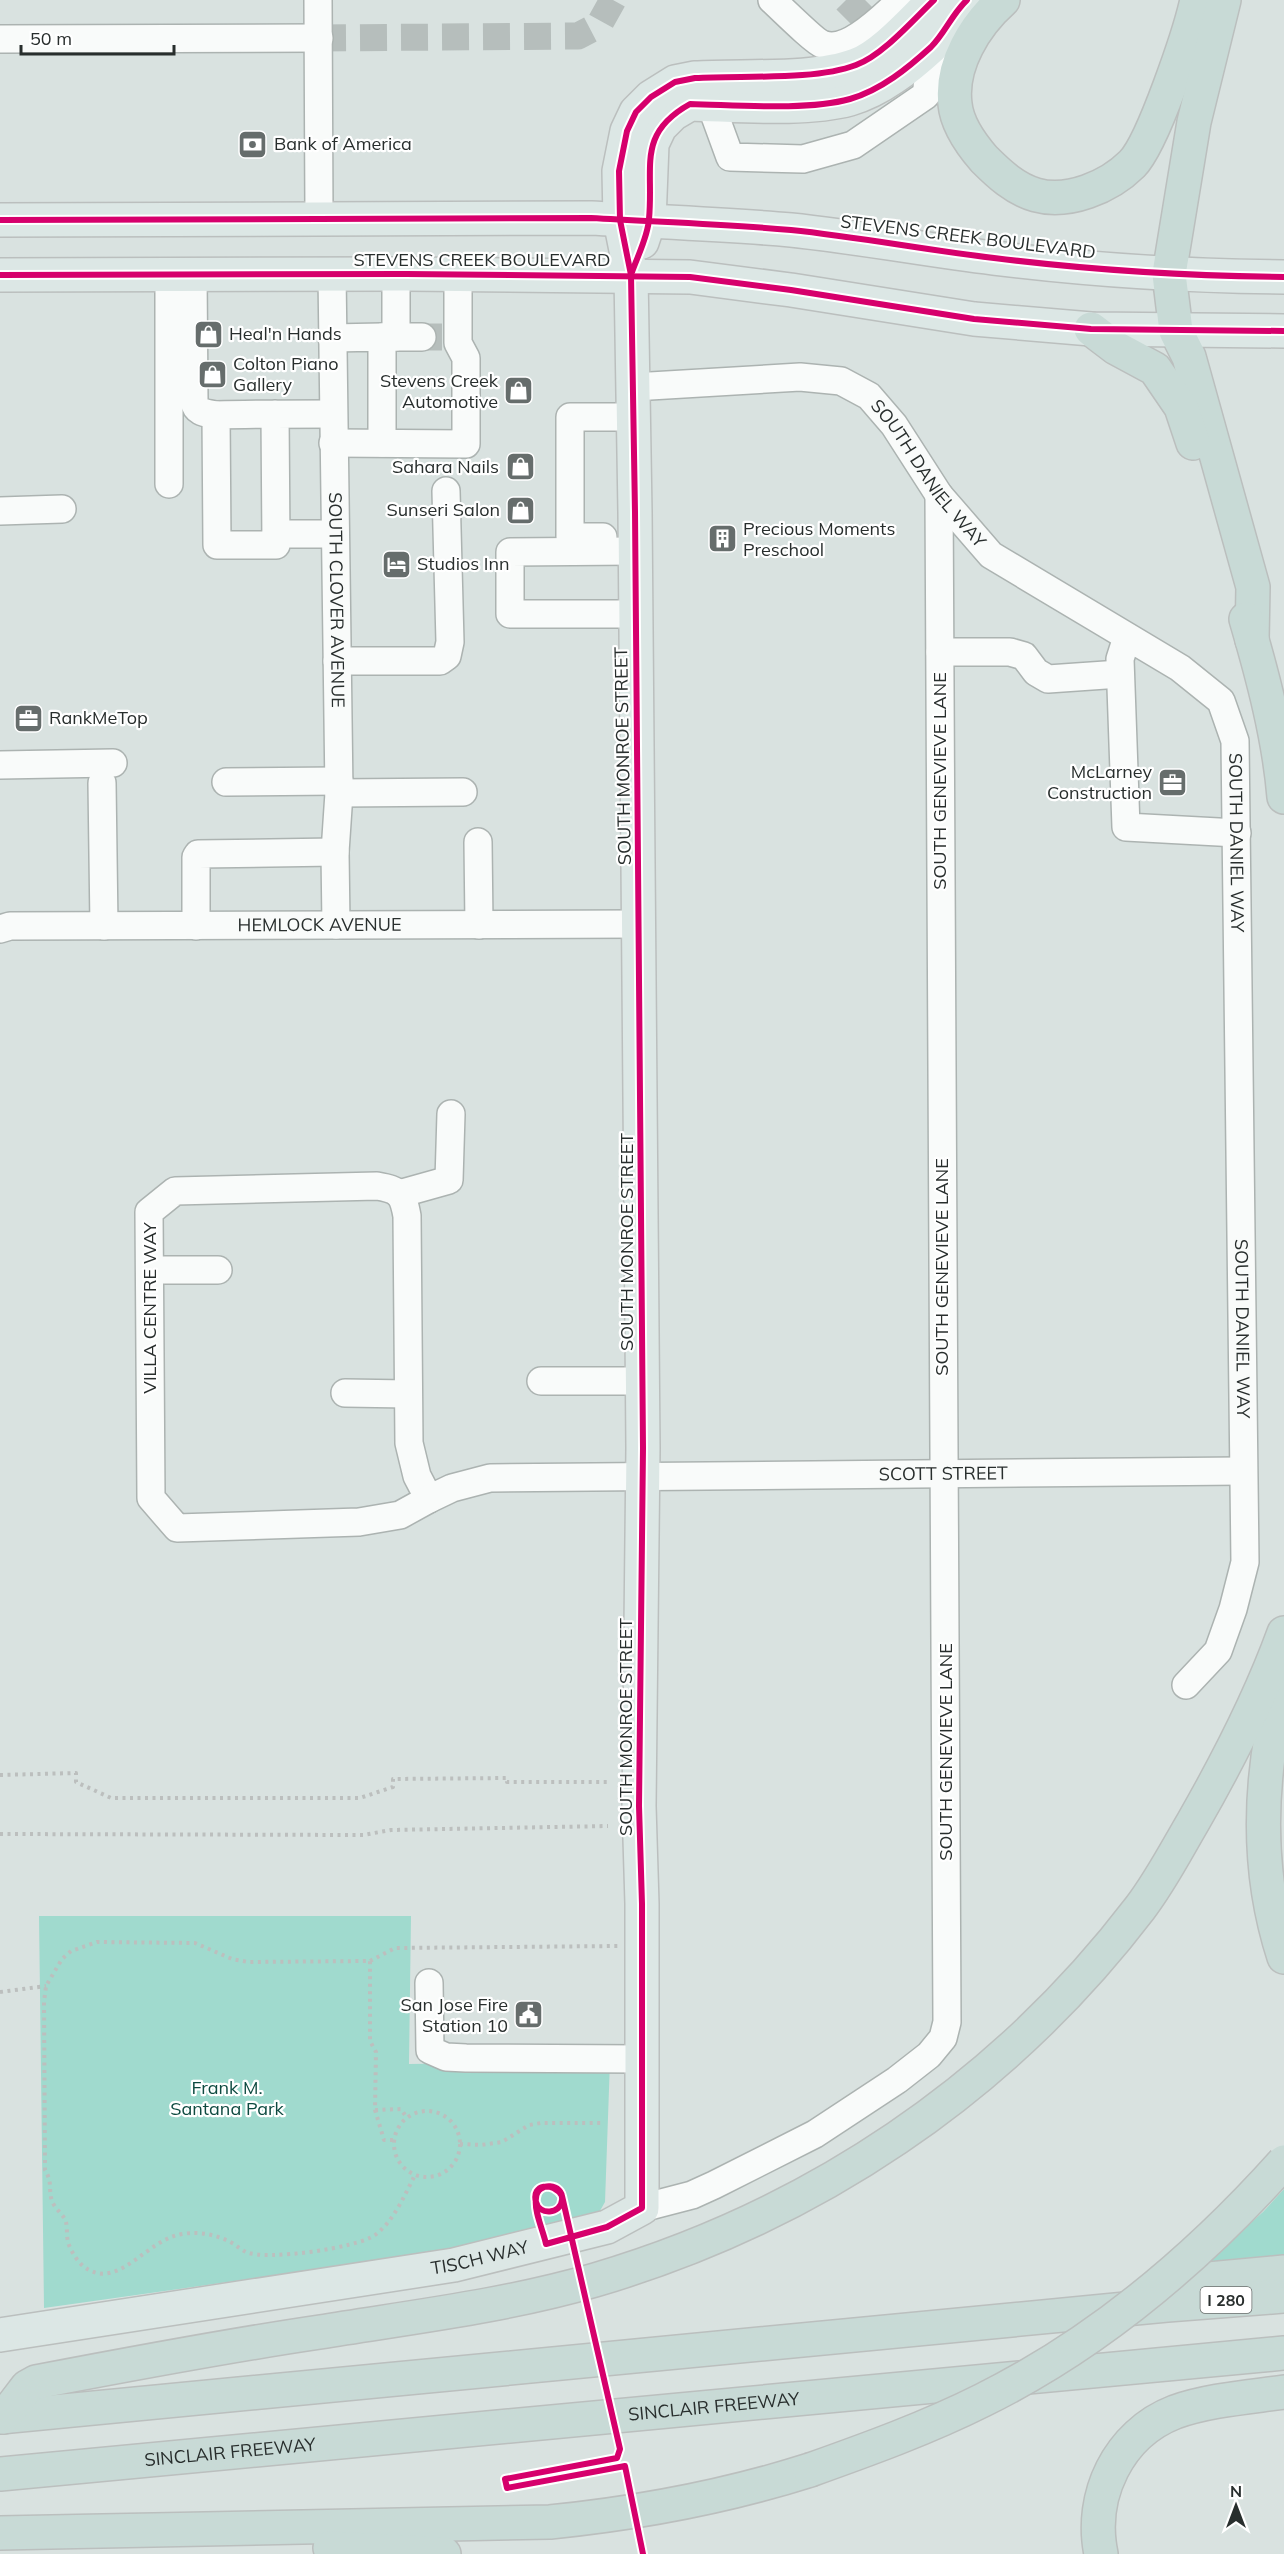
<svg xmlns="http://www.w3.org/2000/svg" width="1284" height="2554" font-family="Mulish,sans-serif">
	<rect width="100%" height="100%" fill="#d9e2e0"/>
	<g fill="#a0dace">
		<polygon points="39,1916 411,1916 409,2064 610,2061 605,2202 597,2216 413,2256 44,2308"/>
		<polygon points="1284,2189 1284,2261 1198,2269 1263,2212"/>
	</g>
	<g fill="none" stroke-linecap="round" stroke-linejoin="round">
		<g stroke="#b6bebc" stroke-width="27" stroke-dasharray="27 14" stroke-linecap="butt">
			<polyline points="846,0 864,18"/>
			<polyline points="319,38 578,36 599,25 613,0"/>
			<polyline points="422,337 442,337"/>
		</g>
		<defs>
			<g id="minor">
				<polyline points="318,0 319,217"/>
				<path d="M772 0C781 8 814 41 822 44 847 55 884 16 901 0"/>
				<polyline points="0,39 319,38"/>
				<polyline points="711,105 730,157 803,159 853,145 926,95 933,45"/>
				<polyline points="169,274 169,484"/>
				<path d="M193 274 194 401C196 413 206 413 216 415"/>
				<path id="s1" d="M332 274 339 793 335 852 336 925"/>
				<polyline points="396,274 396,337"/>
				<polyline points="382,337 422,337"/>
				<polyline points="332,338 382,337 382,443"/>
				<path id="s2" d="M633 387 800 377 841 381 869 396 894 425 939 495 991 555 1180 668 1221 701 1235 741 1245 1562 1233 1609 1218 1651 1186 1685"/>
				<path d="M275 414 276 545H217L216 415C255 414 293 414 332 414"/>
				<polyline points="333,443 466,444 466,358 458,343 458,274"/>
				<polyline points="0,511 62,509"/>
				<polyline points="276,534 335,534"/>
				<polyline points="603,537 570,537 570,417 634,417"/>
				<polyline points="635,551 510,552 510,614 636,614"/>
				<polyline points="1127,637 1120,659 1126,827 1237,833"/>
				<polyline points="940,652 1010,652 1024,656 1036,672 1048,679 1120,674"/>
				<polyline points="337,661 440,661 447,656 450,642 446,491"/>
				<polyline points="0,765 113,763"/>
				<polyline points="226,782 339,781"/>
				<polyline points="102,783 104,926"/>
				<polyline points="339,793 463,792"/>
				<polyline points="478,842 479,925"/>
				<polyline points="196,926 196,857 198,854 335,852"/>
				<path id="s3" d="M0 929 10 926 639 924"/>
				<path d="M377 1186C400 1190 403 1194 407 1216L409 1443 417 1476 429 1499 400 1515 359 1522 177 1528 151 1498 149 1212 175 1191Z"/>
				<polyline points="399,1194 449,1180 451,1114"/>
				<polyline points="150,1270 218,1270"/>
				<polyline points="541,1381 643,1381"/>
				<polyline points="345,1393 408,1394"/>
				<path id="s4" d="M429 1499 452 1488 490 1478 1243 1471"/>
				<polyline points="429,1983 430,2050 446,2057 466,2058 641,2059"/>
				<polyline points="642,2208 692,2195 714,2185 815,2134 897,2080 929,2055 943,2038 947,2022 939,495"/>
			</g>
			<g id="major">
				<path d="M0 220 591 218C658 222 724 224 791 230 859 237 926 250 994 258 1090 270 1187 276 1284 277"/>
				<path d="M642 242 649 221 652 144 660 127 673 114 690 104C738 105 806 111 850 99 881 90 908 68 931 47 945 33 952 14 967 0"/>
				<polyline points="0,275 406,274 690,277 791,290 974,319 1091,329 1284,331"/>
				<path id="s5" d="M0 2335 454 2265 607 2227 642 2208V1904L639 1806 643 1448 635 512 631 275 620 220 619 171 627 131 636 112 651 97 675 82 695 78C741 75 814 81 856 65 883 55 913 20 934 0"/>
			</g>
			<g id="highway">
				<path d="M1003 0C975 25 950 65 955 104 957 125 971 144 984 159 999 174 1015 189 1036 195 1068 204 1109 187 1132 164 1153 143 1190 32 1197 0"/>
				<polyline points="1224,0 1194,122 1169,274 1176,331 1189,357 1253,587 1252,640"/>
				<polyline points="1091,329 1116,348 1155,369 1181,407 1193,443"/>
				<path d="M1246 619C1263 677 1279 737 1284 797"/>
				<path d="M1284 1678C1259 1771 1254 1865 1284 1957"/>
				<polyline points="1178,2296 1198,2280 1284,2272"/>
				<polyline points="0,2417 1167,2305 1284,2296"/>
				<path d="M4 2417 27 2387 36 2382C130 2364 225 2346 320 2332 412 2317 506 2306 595 2280 812 2216 1002 2089 1140 1908 1160 1882 1176 1851 1193 1822 1228 1761 1260 1699 1284 1633"/>
				<path id="s6" d="M0 2474 1284 2353"/>
				<path d="M0 2533 550 2522C639 2513 725 2497 810 2470"/>
				<polyline points="330,2548 444,2554"/>
				<path d="M1101 2554C1089 2496 1118 2434 1175 2412 1209 2400 1249 2397 1284 2392"/>
			</g>
		</defs>
		<use href="#minor" stroke="#acb3b1" stroke-width="30"/>
		<use href="#major" stroke="#bbbfbe" stroke-width="36"/>
		<use href="#highway" stroke="#bbbfbe" stroke-width="36"/>
		<g stroke="#bcbfbe" stroke-width="4" stroke-dasharray="3 4.5" stroke-linecap="butt">
			<polyline points="0,1775 76,1773 76,1782 111,1798 360,1798 393,1787 393,1779 507,1778 507,1782 609,1782"/>
			<polyline points="0,1834 363,1835 391,1830 608,1826"/>
			<polyline points="370,1961 395,1948 618,1946"/>
			<polyline points="0,1992 46,1986"/>
			<polyline points="375,2110 401,2109 407,2118"/>
			<circle cx="427" cy="2144" r="33"/>
			<path d="M393 2140H384L375 2110 376 2052 370 2041V1961L248 1962 232 1959 195 1943 97 1942 71 1951 62 1959 46 1986 44 2002 45 2170C53 2183 48 2189 52 2201 54 2207 61 2213 65 2219 68 2226 66 2234 68 2242 71 2252 79 2265 89 2270 121 2287 148 2239 182 2234 201 2231 218 2235 234 2244 238 2247 242 2250 246 2252 266 2261 357 2248 375 2235 394 2221 404 2196 415 2175"/>
			<polyline points="460,2144 481,2145 502,2142 529,2125 541,2123 603,2123"/>
		</g>
		<use href="#minor" stroke="#f9fbfa" stroke-width="27"/>
		<use href="#major" stroke="#dce7e5" stroke-width="33"/>
		<use href="#highway" stroke="#c8dad6" stroke-width="33"/>
		<defs>
			<path id="highway-bridge" d="M810 2470C869 2449 927 2428 983 2400 1098 2343 1199 2257 1284 2162"/>
		</defs>
		<use href="#highway-bridge" stroke="#bbbfbe" stroke-width="36" stroke-linecap="butt"/>
		<use href="#highway-bridge" stroke="#c8dad6" stroke-width="33"/>
		<defs>
			<g id="cycleway">
				<path d="M0 220 591 218C658 222 724 224 791 230 859 237 926 250 994 258 1090 270 1187 276 1284 277"/>
				<path d="M632 272C638 255 648 236 649 219 654 167 636 134 690 104 738 105 806 111 850 99 881 90 908 68 931 47 945 33 952 14 967 0"/>
				<polyline points="0,275 406,274 690,277 791,290 974,319 1091,329 1284,331"/>
				<path d="M643 2554 625 2466 507 2488 505 2479 617 2458 620 2449 562 2196C553 2181 531 2184 536 2202 539 2216 561 2214 562 2200 564 2183 537 2181 536 2198 534 2212 543 2230 546 2244L607 2227 642 2208V1904L639 1806 643 1448 635 512 631 275 620 220 619 171 627 131 636 112 651 97 675 82 695 78C741 75 814 81 856 65 883 55 913 20 934 0"/>
			</g>
		</defs>
		<use href="#cycleway" stroke="#fff" stroke-width="10"/>
		<use href="#cycleway" stroke="#d6006c" stroke-width="6"/>
	</g>
	<defs>
		<symbol id="bank-square" viewBox="-11 -11 22 22"><rect x="-9" y="-9" width="18" height="18" rx="4" fill="#666d6c" stroke="#fff"/><path d="M-6-4H6V4H-6ZM0-2.3a2.3 2.3 0 1 0 0 4.6a2.3 2.3 0 1 0 0-4.6Z" fill="#fff"/></symbol>
		<symbol id="shop-square" viewBox="-11 -11 22 22"><rect x="-9" y="-9" width="18" height="18" rx="4" fill="#666d6c" stroke="#fff"/><path d="M-5-2.5h2.3a2.7 3.5 0 0 1 5.4 0H5L5.5 6h-11ZM-1.5-2.5h3a1.5 2.3 0 0 0-3 0Z" fill="#fff"/></symbol>
		<symbol id="building-square" viewBox="-11 -11 22 22"><rect x="-9" y="-9" width="18" height="18" rx="4" fill="#666d6c" stroke="#fff"/><path d="M-4-6H4V6H1V3H-1V6H-4ZM-2.5-4.3h1.7v1.8h-1.7ZM.8-4.3h1.7v1.8H.8ZM-2.5-1h1.7V.8h-1.7ZM.8-1h1.7V.8H.8Z" fill="#fff"/></symbol>
		<symbol id="hotel-square" viewBox="-11 -11 22 22"><rect x="-9" y="-9" width="18" height="18" rx="4" fill="#666d6c" stroke="#fff"/><path d="M-6-4.5h1.5V1H6V5H4.5V3h-9V5H-6ZM-4 0a1.8 1.8 0 1 1 3.6 0ZM.5 0V-2.5h3Q6-2.5 6 0Z" fill="#fff"/></symbol>
		<symbol id="office-square" viewBox="-11 -11 22 22"><rect x="-9" y="-9" width="18" height="18" rx="4" fill="#666d6c" stroke="#fff"/><path d="M-6-3h4V-5.5h4V-3h4V5H-6ZM-1-4.5V-3h2v-1.5ZM-6 0V1H6V0Z" fill="#fff"/></symbol>
		<symbol id="civic-square" viewBox="-11 -11 22 22"><rect x="-9" y="-9" width="18" height="18" rx="4" fill="#666d6c" stroke="#fff"/><path d="M-.6-6.5H3V-4.5H.6V-3L4-1V1h2V6H-6V1h2V-1L-.6-3ZM-1.2 2.5V6h2.4V2.5Z" fill="#fff"/></symbol>
	</defs>
	<g fill-rule="evenodd">
		<use href="#bank-square" x="236" y="128" width="33" height="33"/>
		<use href="#shop-square" x="192" y="318" width="33" height="33"/>
		<use href="#shop-square" x="196" y="358" width="33" height="33"/>
		<use href="#shop-square" x="502" y="374" width="33" height="33"/>
		<use href="#shop-square" x="504" y="450" width="33" height="33"/>
		<use href="#shop-square" x="504" y="494" width="33" height="33"/>
		<use href="#building-square" x="706" y="522" width="33" height="33"/>
		<use href="#hotel-square" x="380" y="548" width="33" height="33"/>
		<use href="#office-square" x="12" y="702" width="33" height="33"/>
		<use href="#office-square" x="1156" y="766" width="33" height="33"/>
		<use href="#civic-square" x="512" y="1998" width="33" height="33"/>
	</g>
	<g text-anchor="middle" stroke-width="4.5" stroke-linejoin="round" paint-order="stroke">
		<rect fill="#fff" stroke="#686d6c" stroke-width="1.5" x="1200.5" y="2287" width="51" height="26" rx="4.5"/>
		<g font-size="16" font-weight="bold" fill="#282e2d">
			<text x="1226" y="2306">I 280</text>
		</g>
		<g font-size="18" fill="#282e2d" stroke="#fff" text-anchor="start">
			<text x="274" y="150">Bank of America</text>
			<text x="229" y="340">Heal'n Hands</text>
			<text x="233" y="370">Colton Piano<tspan x="233" dy="21">Gallery</tspan></text>
			<text x="498" y="387" text-anchor="end">Stevens Creek<tspan x="498" dy="21">Automotive</tspan></text>
			<text x="499" y="473" text-anchor="end">Sahara Nails</text>
			<text x="500" y="516" text-anchor="end">Sunseri Salon</text>
			<text x="743" y="535">Precious Moments<tspan x="743" dy="21">Preschool</tspan></text>
			<text x="417" y="570">Studios Inn</text>
			<text x="49" y="724">RankMeTop</text>
			<text x="1152" y="778" text-anchor="end">McLarney<tspan x="1152" dy="21">Construction</tspan></text>
			<text x="508" y="2011" text-anchor="end">San Jose Fire<tspan x="508" dy="21">Station 10</tspan></text>
		</g>
		<g font-size="18" fill="#282e2d" stroke="#fff">
			<text transform="translate(968 237) rotate(7)" y="6">STEVENS CREEK BOULEVARD</text>
			<text x="482" y="266">STEVENS CREEK BOULEVARD</text>
			<text dy="6" stroke="none"><textPath href="#s2" startOffset="338">SOUTH DANIEL WAY</textPath></text>
			<text dy="6" stroke="none"><textPath href="#s1" startOffset="326">SOUTH CLOVER AVENUE</textPath></text>
			<text transform="translate(623 756) rotate(-91)" y="6">SOUTH MONROE STREET</text>
			<text transform="translate(940 781) rotate(-90)" y="6">SOUTH GENEVIEVE LANE</text>
			<text dy="6" stroke="none"><textPath href="#s2" startOffset="858">SOUTH DANIEL WAY</textPath></text>
			<text dy="6" stroke="none"><textPath href="#s3" startOffset="320">HEMLOCK AVENUE</textPath></text>
			<text transform="translate(627 1242) rotate(-90)" y="6">SOUTH MONROE STREET</text>
			<text transform="translate(942 1267) rotate(-90)" y="6">SOUTH GENEVIEVE LANE</text>
			<text transform="translate(150 1308) rotate(-90)" y="6">VILLA CENTRE WAY</text>
			<text dy="6" stroke="none"><textPath href="#s2" startOffset="1344">SOUTH DANIEL WAY</textPath></text>
			<text dy="6" stroke="none"><textPath href="#s4" startOffset="518">SCOTT STREET</textPath></text>
			<text transform="translate(626 1727) rotate(-90)" y="6">SOUTH MONROE STREET</text>
			<text transform="translate(946 1752) rotate(-90)" y="6">SOUTH GENEVIEVE LANE</text>
			<text dy="6" stroke="none"><textPath href="#s5" startOffset="486">TISCH WAY</textPath></text>
			<text dy="6" stroke="none"><textPath href="#s6" startOffset="717">SINCLAIR FREEWAY</textPath></text>
			<text dy="6" stroke="none"><textPath href="#s6" startOffset="231">SINCLAIR FREEWAY</textPath></text>
		</g>
		<g font-size="18" fill="#0d4a40" stroke="#fff">
			<text x="227" y="2094">Frank M.<tspan x="227" dy="21">Santana Park</tspan></text>
		</g>
	</g>
	<g transform="translate(1236 2506)" stroke="#ffffff" stroke-width="4.5" paint-order="stroke">
	<path d="M0-4.5L10 22L0 15L-10 22Z" fill="#282e2d"/>
	<text y="-9" font-size="16" font-weight="bold" text-anchor="middle" fill="#282e2d">N</text>
	</g>
	<path d="M21 45v9h153v-9" fill="none" stroke="#282e2d" stroke-width="3"/>
	<text x="30" y="45" font-size="18" fill="#282e2d" stroke="#ffffff" stroke-width="4.5" paint-order="stroke">50 m</text>
</svg>
